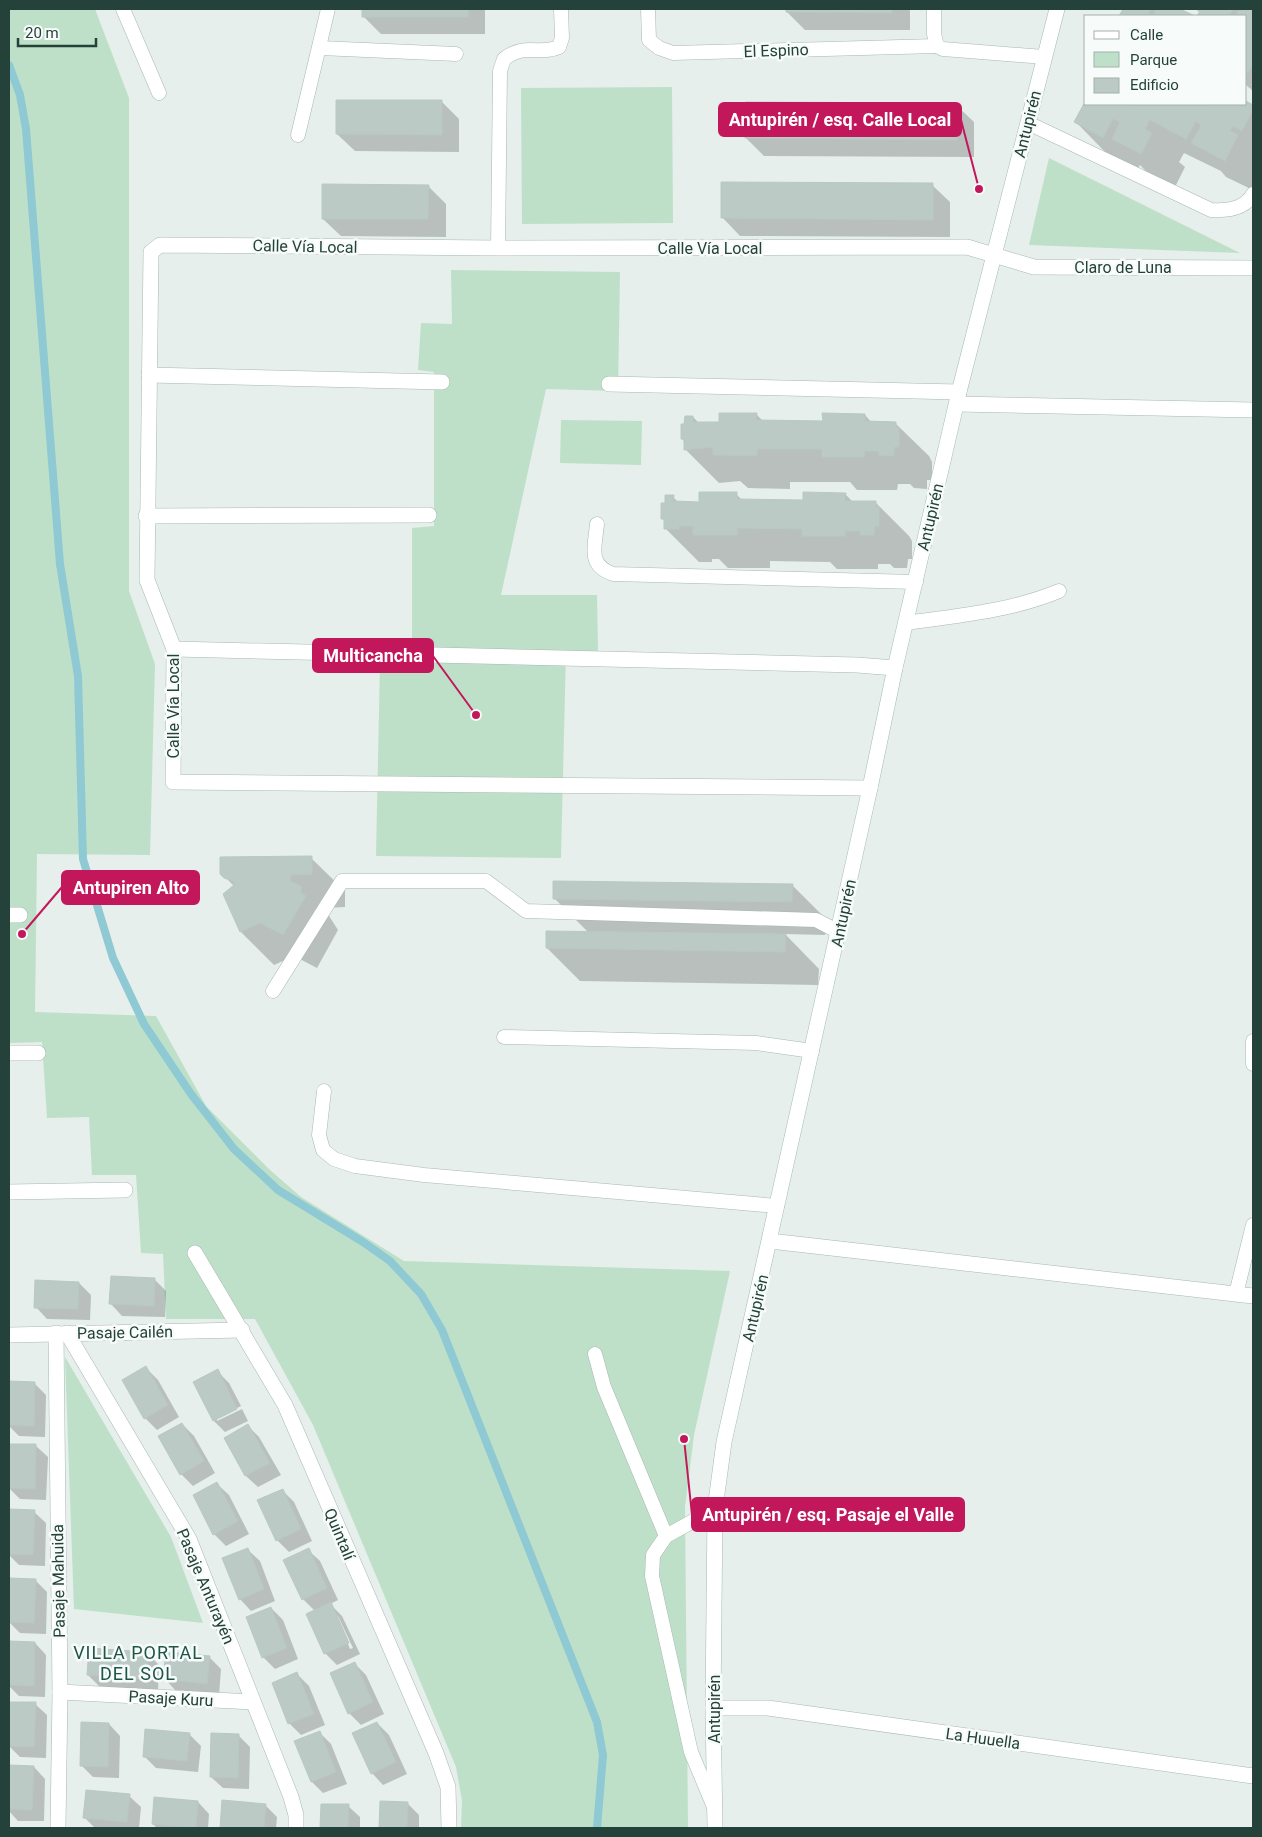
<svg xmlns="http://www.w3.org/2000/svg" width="1262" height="1837" font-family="Roboto,sans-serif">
	<rect width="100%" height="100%" fill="#e6efeb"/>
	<g fill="#bfe0c8">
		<polygon points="9,9 95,9 129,98 129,591 155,664 150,855 37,854 35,1012 156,1016 206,1106 270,1170 301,1197 404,1261 730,1271 694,1435 685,1507 688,1828 461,1828 462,1801 456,1767 313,1425 255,1319 166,1319 163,1254 141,1253 136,1175 92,1175 89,1117 47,1118 42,1042 9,1043"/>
		<polygon points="672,87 673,223 522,224 521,88"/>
		<polygon points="1049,158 1240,253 1029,245"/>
		<polygon points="451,270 620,272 618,391 546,389 501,595 597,595 598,651 566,651 561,858 376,856 380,662 412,660 412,528 434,526 434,372 418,370 421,323 452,324"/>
		<polygon points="561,420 642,421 641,465 560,463"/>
		<polygon points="65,1357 171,1537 203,1623 74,1609"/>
	</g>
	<g fill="#0003" fill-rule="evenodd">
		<polygon points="363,9 485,9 485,34 381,34 363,16"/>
		<polygon points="787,9 910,9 910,30 805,30 787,12"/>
		<polygon points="1124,9 1178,9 1192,16 1121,16"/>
		<polygon points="1196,9 1253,9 1253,91 1246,85 1246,16 1198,16 1200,13"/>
		<polygon points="441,101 459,119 459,152 355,151 337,134"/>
		<polygon points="1246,102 1253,106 1253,190 1226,177 1221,171 1184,153 1179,162 1185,167 1175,187 1147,172 1140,165 1137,170 1109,156 1076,122 1086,104 1169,104 1174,106 1175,104"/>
		<polygon points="956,105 974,122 974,157 764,156 746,138"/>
		<polygon points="932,185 950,202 950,237 740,236 723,218"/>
		<polygon points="428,186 446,204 446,237 341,236 323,219"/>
		<polygon points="756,414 764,422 824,422 865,415 872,423 895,423 929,456 932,462 932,480 927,480 927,489 914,488 910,484 898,484 897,490 857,490 850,482 790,482 790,489 748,488 740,481 719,483 685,449 685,442 682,439 686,425 693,417 699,423 720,423"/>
		<polygon points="736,494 743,501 804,501 845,494 853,502 875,502 909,536 912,541 912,559 908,559 907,568 894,568 890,564 878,564 878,569 837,569 830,562 770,561 770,568 728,568 719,559 712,559 712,562 699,562 665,528 665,522 662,518 666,504 673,497 679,503 700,503"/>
		<polygon points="311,858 345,891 345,907 324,908 338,930 317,968 294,956 274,965 241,932 234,886 225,877"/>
		<polygon points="792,885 826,919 825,935 785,934 819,969 818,985 580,981 547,948 588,932 554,898"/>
		<polygon points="154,1279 166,1291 165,1317 122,1316 111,1304"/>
		<polygon points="79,1283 91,1295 90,1320 47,1319 36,1307"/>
		<polygon points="146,1368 158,1380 179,1417 157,1430 145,1418"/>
		<polygon points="217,1371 229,1383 241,1406 217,1418 217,1421 242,1409 248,1421 225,1432 214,1421 195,1382"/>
		<polygon points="9,1382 34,1383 46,1395 45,1437 19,1436 9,1426"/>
		<polygon points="182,1424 194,1436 215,1473 193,1486 181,1474"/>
		<polygon points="248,1426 259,1437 281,1475 258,1487 246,1476 226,1438"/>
		<polygon points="10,1445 36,1446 48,1457 46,1500 20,1499 9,1488"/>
		<polygon points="217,1484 229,1495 249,1534 226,1546 214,1534"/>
		<polygon points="282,1490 294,1502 312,1541 289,1552 277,1540"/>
		<polygon points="9,1510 34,1512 46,1523 45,1566 19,1565 9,1555"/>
		<polygon points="248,1550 260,1561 275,1601 251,1611 240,1599"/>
		<path d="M308 1550 320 1561 338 1600 330 1604 342 1616 360 1654 337 1665 325 1653 315 1611 303 1599ZM336 1616H338L353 1648 350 1649Z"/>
		<polygon points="10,1579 35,1580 47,1592 46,1634 20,1633 9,1622"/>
		<polygon points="271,1608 283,1620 298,1659 275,1669 263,1657"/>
		<polygon points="9,1642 35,1643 46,1655 45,1697 19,1696 9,1686"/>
		<polygon points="147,1653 159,1665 158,1691 100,1687 88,1675"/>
		<polygon points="209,1657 221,1669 219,1695 176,1691 165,1679"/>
		<polygon points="354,1663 366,1675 384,1714 361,1725 349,1713"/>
		<polygon points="297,1674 309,1686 325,1725 301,1735 289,1723"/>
		<polygon points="10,1703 35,1704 47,1715 46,1758 20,1757 9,1746"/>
		<polygon points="377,1723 389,1735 407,1774 383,1785 372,1773"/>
		<polygon points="109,1724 120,1736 119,1778 93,1777 81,1765"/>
		<polygon points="319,1732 331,1744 347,1784 323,1793 312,1782"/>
		<polygon points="189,1734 201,1746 198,1772 156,1768 144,1756"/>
		<polygon points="238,1735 250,1747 249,1789 223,1788 211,1777"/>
		<polygon points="9,1766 34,1767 45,1779 44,1821 18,1821 9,1811"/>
		<polygon points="129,1796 141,1807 139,1828 95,1828 84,1817"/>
		<polygon points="198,1802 209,1814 208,1828 157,1828 153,1824"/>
		<polygon points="381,1802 407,1803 419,1815 419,1828 380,1828"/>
		<polygon points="322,1805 348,1806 360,1817 360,1828 322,1828"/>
		<polygon points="266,1806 277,1817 276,1828 221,1827"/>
	</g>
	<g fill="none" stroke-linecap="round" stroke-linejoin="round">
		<polyline stroke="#8ec9d4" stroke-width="8" points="9,65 20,95 26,129 60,564 78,676 83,859 113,958 144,1024 191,1094 234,1149 278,1190 363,1242 390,1261 421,1294 442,1330 597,1722 603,1755 597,1828"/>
	</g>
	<g fill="#bbcac4" stroke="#b8c9c2">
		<rect x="362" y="9" width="106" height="8"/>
		<polygon points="786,9 892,9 892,13 786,12"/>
		<polygon points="1123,9 1150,9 1148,13 1153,16 1156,9 1180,9 1195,16 1119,16"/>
		<polygon points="1196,9 1233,9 1229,16 1197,16 1200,11"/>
		<polygon points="1239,9 1253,9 1253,64 1248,73 1246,72 1246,16 1235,16"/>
		<polygon points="336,100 442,100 442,135 336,134"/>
		<polygon points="1086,100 1086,104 1173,105 1246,104 1246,101 1253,105 1253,109 1242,131 1233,126 1230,131 1238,135 1225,161 1191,143 1201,126 1196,121 1186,139 1150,120 1145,129 1152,133 1141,154 1112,139 1120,122 1113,119 1103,138 1074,122"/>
		<polygon points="745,102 957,103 957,140 745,138"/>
		<polygon points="721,182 933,183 933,220 721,218"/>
		<polygon points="322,184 429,185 428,219 322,219"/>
		<polygon points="719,413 757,413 756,420 823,421 822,413 865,414 865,421 896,422 896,427 899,427 899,447 894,447 894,456 879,455 879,451 865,451 864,457 822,457 822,449 757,449 757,456 713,455 713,447 684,450 684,439 681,439 681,424 684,424 685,416 693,416 693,422 719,422"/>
		<polygon points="699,492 737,492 737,499 803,500 803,492 846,493 845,501 876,501 876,507 879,507 879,526 875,526 874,535 860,535 860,531 845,531 845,536 802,536 802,529 737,528 737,535 693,535 693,526 679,526 679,529 664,529 664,519 661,519 661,503 665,503 665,495 674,495 673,501 699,502"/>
		<polygon points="312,856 312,874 291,875 290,881 301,886 301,893 306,896 283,935 260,923 240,932 223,894 234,885 233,881 224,878 220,874 220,857"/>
		<polygon points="553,881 793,884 792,902 553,899"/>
		<polygon points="546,931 786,934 785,952 546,948"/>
		<polygon points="111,1276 155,1278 154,1306 109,1304"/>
		<polygon points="35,1280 79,1282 78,1309 34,1308"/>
		<polygon points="146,1366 168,1405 144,1419 122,1380"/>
		<polygon points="218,1369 237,1409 213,1421 193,1382"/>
		<polygon points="9,1381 35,1382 34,1426 9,1425"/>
		<polygon points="182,1423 204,1461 180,1475 158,1436"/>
		<polygon points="248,1424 270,1463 245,1476 224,1438"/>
		<polygon points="9,1444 36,1444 35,1489 9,1488"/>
		<polygon points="217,1482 238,1521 213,1535 193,1495"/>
		<polygon points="283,1489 301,1529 276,1541 257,1500"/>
		<polygon points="9,1509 35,1510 33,1555 9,1554"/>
		<polygon points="248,1548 264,1589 239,1600 222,1558"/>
		<polygon points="309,1548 327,1588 302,1600 283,1560"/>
		<polygon points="9,1578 36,1579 34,1623 9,1622"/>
		<polygon points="331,1602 349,1643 324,1654 306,1614"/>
		<polygon points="271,1607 287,1648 262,1658 246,1617"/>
		<polygon points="9,1641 35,1642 34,1686 9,1685"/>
		<polygon points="89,1648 148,1652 146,1679 87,1675"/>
		<polygon points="166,1652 210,1656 207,1684 163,1679"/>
		<polygon points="355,1662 373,1702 348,1714 330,1673"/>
		<polygon points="297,1672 314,1714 288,1724 272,1683"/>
		<polygon points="9,1702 36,1702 34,1747 9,1746"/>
		<polygon points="81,1722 109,1723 108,1767 80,1766"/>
		<polygon points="377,1722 396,1762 371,1774 352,1733"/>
		<polygon points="145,1729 190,1733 187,1761 143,1757"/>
		<polygon points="320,1731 336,1772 311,1782 294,1741"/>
		<polygon points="211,1733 239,1734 238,1778 210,1777"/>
		<polygon points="9,1765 34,1766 32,1810 9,1809"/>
		<polygon points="86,1790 130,1794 127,1822 83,1818"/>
		<polygon points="154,1797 198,1801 196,1828 152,1824"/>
		<polygon points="222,1800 266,1804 264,1828 220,1828"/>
		<polygon points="380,1801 408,1802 407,1828 379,1828"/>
		<polygon points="321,1804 349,1804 348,1828 320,1828"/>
	</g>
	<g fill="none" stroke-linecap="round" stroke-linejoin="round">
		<defs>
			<g id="lane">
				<polyline points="123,9 159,93"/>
				<polyline points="648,9 649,40 659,48 673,53 937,46"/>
				<polyline points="934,9 934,34 937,46 943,49 1044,57"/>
				<polyline points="320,48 456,54"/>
				<path d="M1028 123 1211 210C1227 211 1245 209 1253 194"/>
				<polyline points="298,135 328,9"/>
				<path d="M498 248 500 71 504 59C526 42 538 56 559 47L562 38 561 9"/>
				<path d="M597 524C595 547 587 565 613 574L916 582"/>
				<path d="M906 623C957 616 1011 611 1059 591"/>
				<polyline points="273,991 342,881 486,881 526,911 816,920 839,932"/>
				<polyline points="504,1037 756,1043 812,1051"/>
				<polyline points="1253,1041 1253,1064"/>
				<polyline points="324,1091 319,1135 323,1150 334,1159 355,1166 424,1175 777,1206"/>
				<polyline points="1236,1294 1253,1225"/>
				<polyline points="595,1354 604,1387 666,1536"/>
				<polyline points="714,1807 691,1752 652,1576 653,1555 666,1536 715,1509"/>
			</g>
			<g id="street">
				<polyline points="149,375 442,382"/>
				<polyline points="609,384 959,392"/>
				<polyline points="957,404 1253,410"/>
				<polyline points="146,516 429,515"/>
				<polyline points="174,649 857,665 895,668"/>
				<polyline points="870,788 173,782 174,649 147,580 151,252 160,245 498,248 967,247 1034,267 1253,268"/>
				<polyline points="9,915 20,915"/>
				<polyline points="9,1053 38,1053"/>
				<polyline points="9,1192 125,1190"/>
				<polyline points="770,1241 1253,1296"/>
				<polyline points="195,1253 285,1405 436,1753 448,1787 449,1828"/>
				<polyline points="56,1333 60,1692 58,1828"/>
				<polyline points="67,1333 189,1539 291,1797 296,1815 296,1828"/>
				<polyline points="9,1335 242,1330"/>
				<polyline points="60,1692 253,1702"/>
				<polyline points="713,1708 768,1708 1253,1776"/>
			</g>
			<polyline id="secondary" points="715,1828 713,1708 715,1509 724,1442 870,788 895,668 959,392 1057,9"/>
		</defs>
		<use href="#lane" stroke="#a8b8b2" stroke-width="15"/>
		<use href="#street" stroke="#a8b8b2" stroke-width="16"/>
		<use href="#secondary" stroke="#a4bbb3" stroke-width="16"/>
		<use href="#lane" stroke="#fff" stroke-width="14"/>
		<use href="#street" stroke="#fff" stroke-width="15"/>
		<use href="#secondary" stroke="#fff" stroke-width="15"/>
	</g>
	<g text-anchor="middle" stroke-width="5" stroke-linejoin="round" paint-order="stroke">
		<g font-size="16" fill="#24423a" stroke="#f7fbf9">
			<text transform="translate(776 50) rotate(-2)" y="6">El Espino</text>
			<text transform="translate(1027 124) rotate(-76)" y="6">Antupirén</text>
			<text transform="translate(305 246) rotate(1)" y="6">Calle Vía Local</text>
			<text x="710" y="254">Calle Vía Local</text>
			<text x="1123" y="273">Claro de Luna</text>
			<text transform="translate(930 517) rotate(-77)" y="6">Antupirén</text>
			<text transform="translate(173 706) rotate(-90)" y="6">Calle Vía Local</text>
			<text transform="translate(843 913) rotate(-78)" y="6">Antupirén</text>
			<text transform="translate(755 1308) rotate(-77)" y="6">Antupirén</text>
			<text transform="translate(125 1332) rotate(-1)" y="6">Pasaje Cailén</text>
			<text transform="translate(340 1534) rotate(67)" y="6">Quintalí</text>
			<text transform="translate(58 1581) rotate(-91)" y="6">Pasaje Mahuida</text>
			<text transform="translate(206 1586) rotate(67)" y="6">Pasaje Anturayén</text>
			<text transform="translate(171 1698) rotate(3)" y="6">Pasaje Kuru</text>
			<text transform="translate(714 1709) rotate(-90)" y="6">Antupirén</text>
			<text transform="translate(983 1738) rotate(8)" y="6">La Huuella</text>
		</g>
		<g font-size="18" letter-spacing="1" fill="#1f5548" stroke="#f7fbf9">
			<text x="138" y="1659">VILLA PORTAL<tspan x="138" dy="21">DEL SOL</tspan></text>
		</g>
	</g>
	<path fill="none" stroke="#c2185b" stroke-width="2" d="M979 189L961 120M476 715L433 656M22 934L62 887M684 1439L692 1515"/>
	<g fill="#c2185b" stroke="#f7fbf9" stroke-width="2">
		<circle cx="979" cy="189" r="5"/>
		<circle cx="476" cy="715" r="5"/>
		<circle cx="22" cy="934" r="5"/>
		<circle cx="684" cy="1439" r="5"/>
	</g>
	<g fill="#c2185b" stroke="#c2185b" stroke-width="2">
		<rect x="719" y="103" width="242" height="33" rx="5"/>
		<rect x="313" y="639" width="120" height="33" rx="5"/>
		<rect x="62" y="871" width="137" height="33" rx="5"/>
		<rect x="692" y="1498" width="272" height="33" rx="5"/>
	</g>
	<g font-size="18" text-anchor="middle" font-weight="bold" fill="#fff">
		<text x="840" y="126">Antupirén / esq. Calle Local</text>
		<text x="373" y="662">Multicancha</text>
		<text x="131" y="894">Antupiren Alto</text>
		<text x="828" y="1521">Antupirén / esq. Pasaje el Valle</text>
	</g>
	<rect width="1262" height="1837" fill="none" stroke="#24423a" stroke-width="20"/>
	<rect x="1084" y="15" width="162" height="90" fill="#f7fbf9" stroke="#a3b1ad"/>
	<rect x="1094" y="31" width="25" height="8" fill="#ffffff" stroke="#a3b1ad"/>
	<text x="1130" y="40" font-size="15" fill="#24423a">Calle</text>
	<rect x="1094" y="52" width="25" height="15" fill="#bfe0c8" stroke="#a3b1ad"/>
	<text x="1130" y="65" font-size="15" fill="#24423a">Parque</text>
	<rect x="1094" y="78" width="25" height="15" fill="#bbcac4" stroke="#a3b1ad"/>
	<text x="1130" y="90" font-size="15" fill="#24423a">Edificio</text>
	<path d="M18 38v8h78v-8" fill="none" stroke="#24423a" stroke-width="2.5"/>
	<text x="25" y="38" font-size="15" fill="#24423a" stroke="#f7fbf9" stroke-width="4" paint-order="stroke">20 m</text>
</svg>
